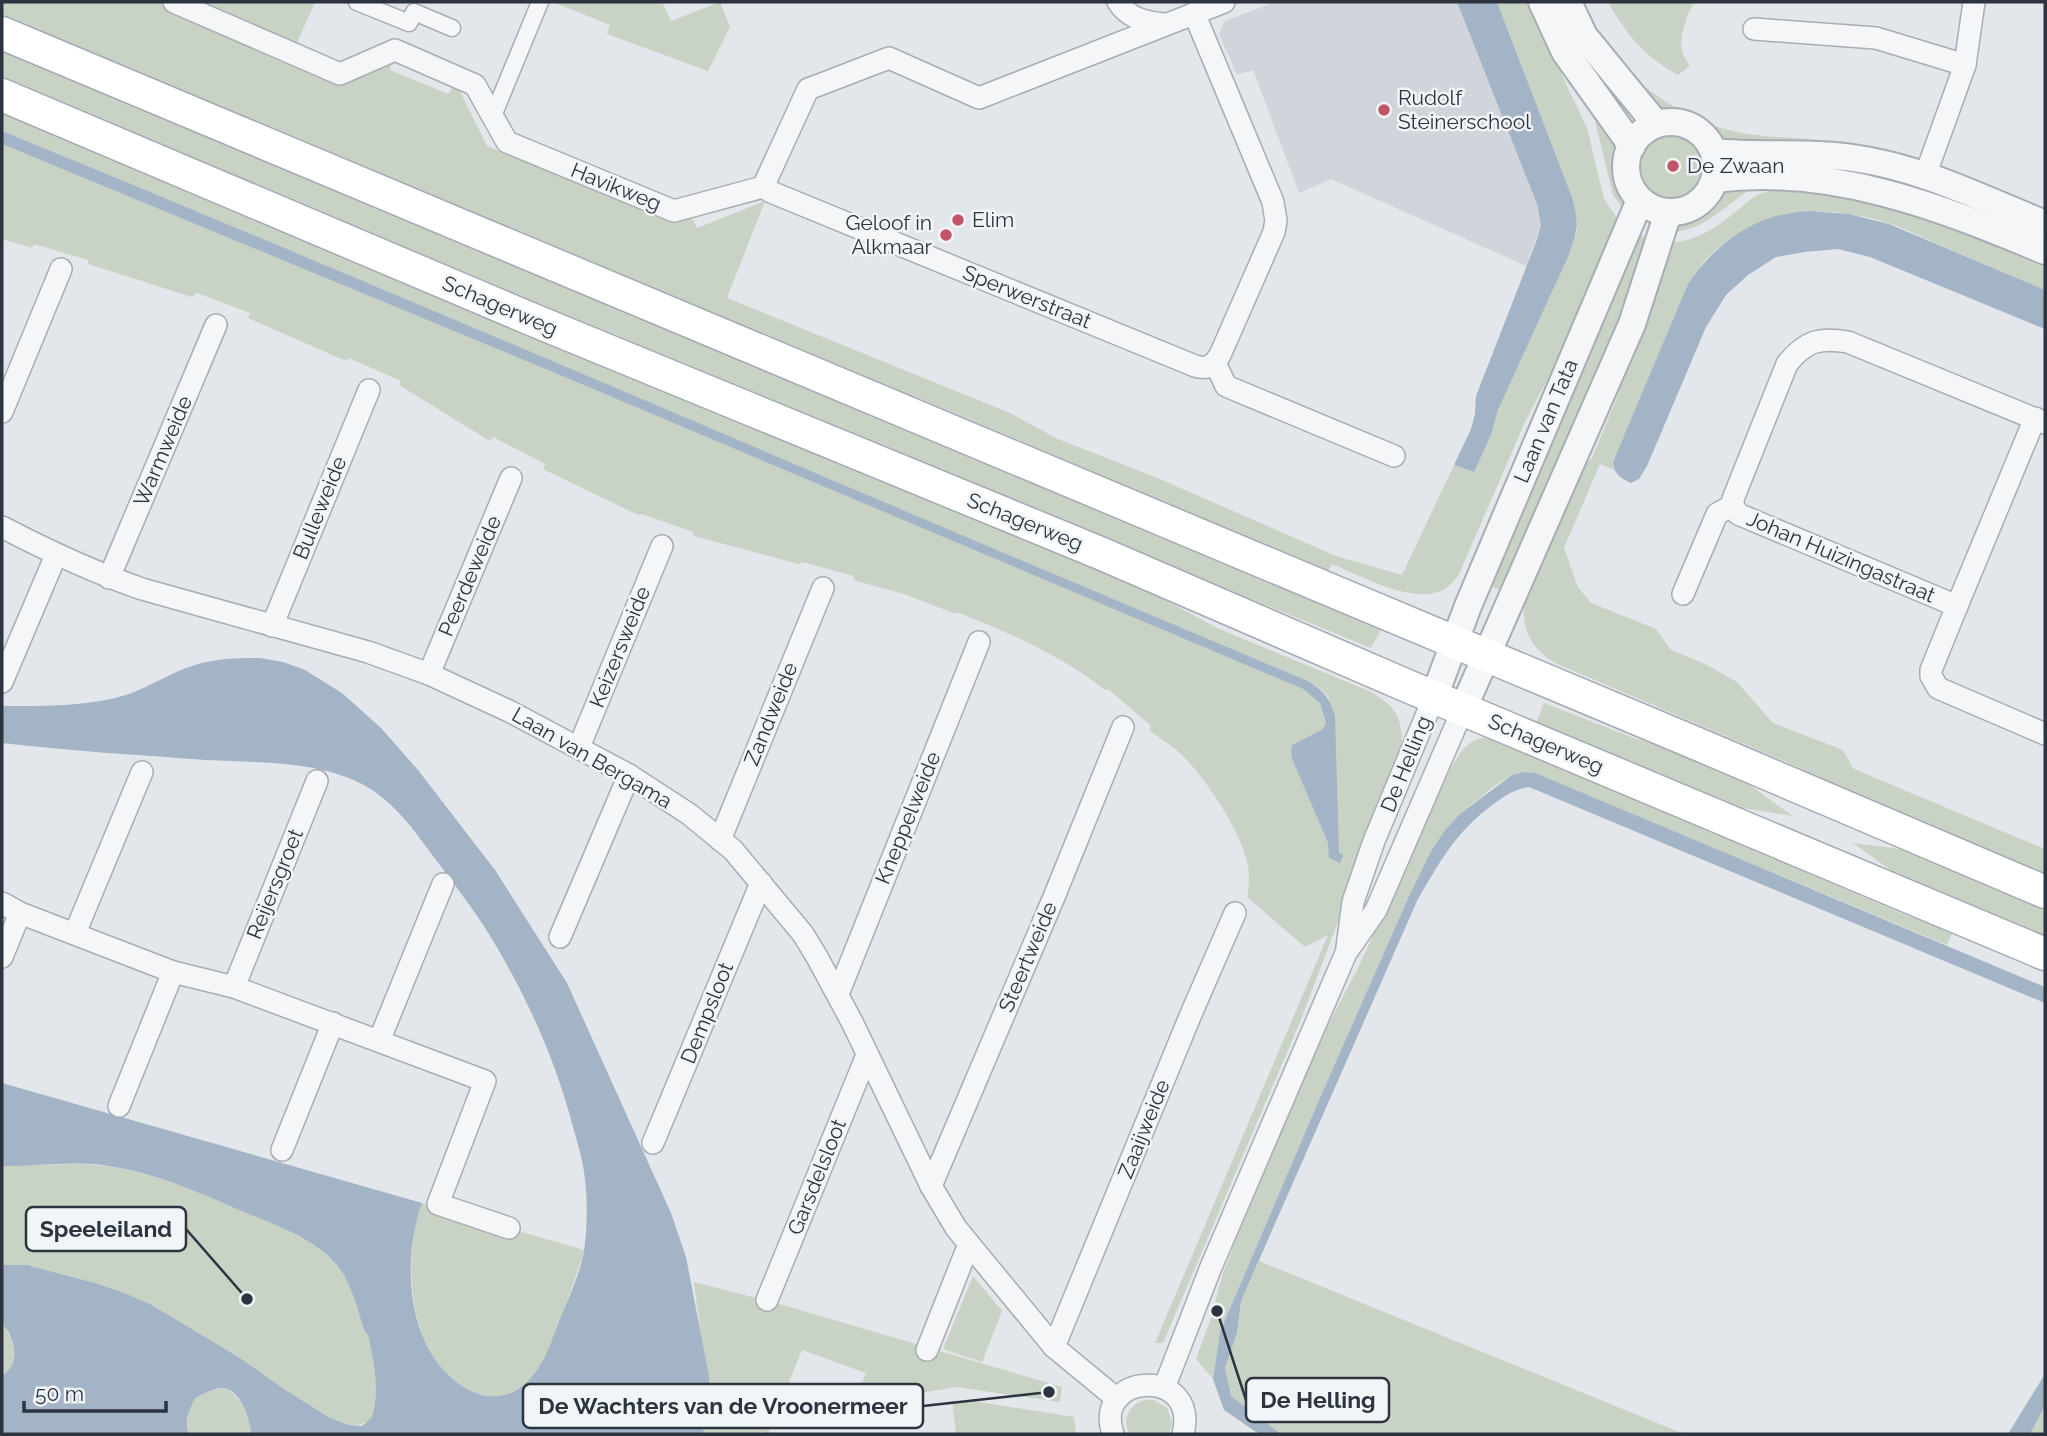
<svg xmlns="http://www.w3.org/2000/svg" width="2047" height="1436" font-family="Raleway,sans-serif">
	<rect width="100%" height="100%" fill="#e3e6ea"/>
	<polygon fill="#d1d5db" points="1275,2 1457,2 1537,204 1541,225 1526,266 1331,179 1299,193 1253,70 1237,75 1219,34 1225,21"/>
	<g fill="#c9d3c5">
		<path d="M2 2H165L344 78 393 58 390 70 448 94 456 83 487 146 664 216H691L697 228 765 201 727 298 1010 413 1058 439 1155 477 1336 556 1402 575 1454 465 1474 472 1491 435 1498 410 1568 257 1577 232 1572 197 1497 2H1527L1587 128 1604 199 1619 221 1568 340 1525 422 1459 574C1455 580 1450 586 1443 590 1412 605 1362 576 1332 564L1326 577 1100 484 1019 440 923 400 851 379 2 20Z"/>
		<polygon points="195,2 315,2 297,43"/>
		<polygon points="559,2 662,2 671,21 720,2 730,27 708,71 607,34 610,25 555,3"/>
		<path d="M1608 2H1694C1687 16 1679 35 1682 51 1683 56 1688 62 1690 66L1678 75C1645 57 1626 34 1608 2Z"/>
		<polygon points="2,49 68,78 733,351 1384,624 1371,648 1139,553 1031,512 2,82"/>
		<path d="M1630 75C1659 99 1692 121 1729 130 1755 137 1783 137 1810 139V146L1717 140 1697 122 1659 113Z"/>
		<polygon points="1592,109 1621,144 1622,179 1629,196 1628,215 1613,195"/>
		<path d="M2 110 34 127 77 138 1123 577 1217 628 1369 691C1399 708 1403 720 1402 753L1300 1022 1163 1343H1155L1328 935 1305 947 1248 898C1248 887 1250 876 1248 865 1241 831 1205 777 1180 753 1171 745 1159 738 1149 730L1151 726 1108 689 1105 690C1059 654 1011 634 957 612L956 614 904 594 853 580 854 576 802 562 799 564 694 536 693 532 642 514 638 515 543 469 545 464 493 437 490 441 399 385 401 381 349 358 346 361 248 318 250 313 197 293 192 297 88 264V260L34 244 32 248 2 239V144L548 370 1303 689 1320 703 1326 723 1323 729 1292 745V759L1328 843 1329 849 1339 854 1329 698 1322 690 1308 681C871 501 439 310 2 131Z"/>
		<circle cx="1671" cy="166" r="31"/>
		<path d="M1727 186H1756C1726 203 1709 229 1673 232L1678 221 1703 209Z"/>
		<path d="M1791 189 1918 212 2045 268V290C2012 276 1980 262 1947 248 1927 240 1908 229 1888 223 1817 202 1753 207 1702 264L1613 461 1614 470 1600 464 1564 548 1578 587 1591 603 1656 629 1670 649 1707 665 1737 682 1773 723 1843 750 1853 768 1861 772 2045 849V879L1892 815 1798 767 1555 663C1530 647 1520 628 1525 598L1577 472 1592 458 1618 395 1619 372 1670 243C1695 241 1713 230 1733 214 1740 209 1747 202 1754 197 1765 190 1779 189 1791 189Z"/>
		<polygon points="1636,234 1651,240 1504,591 1487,585"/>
		<polygon points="1544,703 1631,737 1693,757 1730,771 1793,816 1718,804 1534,729"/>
		<path d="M1495 736 1750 841 1805 872 1908 916 1953 931 1947 945 1535 774 1524 772 1512 775 1493 787 1460 814 1445 830 1431 851 1409 896 1316 1107 1220 1332 1213 1379 1196 1359 1210 1321 1223 1273 1253 1196 1316 1048 1357 970 1451 768C1464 747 1468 738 1495 736Z"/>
		<polygon points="1853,843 1900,849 1938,859 2045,904 2045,941 1910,884"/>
		<path d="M80 1164C140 1166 193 1190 248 1213 277 1226 313 1238 335 1263 352 1282 357 1309 365 1331L368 1335C374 1363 380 1389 372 1417 359 1431 346 1424 330 1418L284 1389 240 1358 152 1305 95 1283 27 1265H2V1166Z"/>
		<path d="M422 1203 584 1250C577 1276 567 1300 558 1326 553 1339 548 1353 541 1365 536 1373 527 1383 519 1388 504 1400 485 1398 469 1390 415 1363 406 1288 414 1234 415 1223 419 1213 422 1203Z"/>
		<polygon points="1259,1261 1684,1434 1281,1434 1231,1396 1225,1369 1237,1333 1241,1301"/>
		<polygon points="973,1276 1002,1311 982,1362 943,1349"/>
		<polygon points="694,1282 783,1305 1062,1387 1060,1402 956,1387 909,1395 844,1426 866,1373 802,1350 768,1434 761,1431 759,1434 703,1434 709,1398"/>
		<path d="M2 1321C12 1339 24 1362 2 1375Z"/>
		<path d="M225 1388C241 1397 251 1416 251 1434H189L186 1428 189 1412 195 1398 211 1390Z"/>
		<path d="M1145 1400H1154L1167 1408 1172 1423 1169 1434H1129C1122 1418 1129 1405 1145 1400Z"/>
		<polygon points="952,1401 973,1401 1074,1417 1076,1434 956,1434"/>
		<polygon points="2045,1406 2045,1434 2030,1434"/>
	</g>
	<g fill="#a2b4c6">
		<path d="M1457 2H1497L1572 197C1579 224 1578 231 1568 257L1498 410 1491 435 1474 472 1454 465 1471 429 1475 414 1476 396 1536 242 1541 225 1537 204Z"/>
		<path d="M2 131C439 310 872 499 1308 681 1325 692 1329 697 1335 716L1339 853 1343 855 1340 863 1329 858 1328 843 1292 759 1291 749 1292 745 1323 729 1326 723 1320 703 1303 689 548 370 2 144Z"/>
		<path d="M1809 211 1849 214 1889 224 2045 290V329L1870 257 1838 249 1805 252 1776 257 1748 275 1726 295 1706 327 1647 466 1639 479 1631 483C1620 478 1614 474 1613 462L1688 284C1708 255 1735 229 1770 218 1782 214 1796 212 1809 211Z"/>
		<path d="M260 658 283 662 305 670 342 693 381 728 418 770 495 870 567 983 671 1213 686 1257 709 1376V1398L703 1434H251C251 1420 240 1389 223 1388 213 1388 204 1394 195 1398 190 1409 183 1423 189 1434H2V1375C19 1366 16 1347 8 1331 6 1328 3 1325 2 1322 0 1312 2 1277 2 1265H27L95 1283 127 1294 152 1305 240 1358 284 1389 330 1418 349 1425 362 1426 372 1417C380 1389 374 1363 368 1335L365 1332C357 1309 352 1283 336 1264 313 1238 275 1225 244 1212 200 1193 156 1173 108 1166 74 1160 36 1167 2 1166V1083L422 1203C400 1264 407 1359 471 1391 487 1399 507 1398 521 1387 543 1370 550 1345 560 1319 567 1301 576 1283 581 1264 588 1241 588 1196 584 1172 582 1157 577 1142 573 1127 556 1060 525 993 489 934 470 904 448 876 427 848 409 823 390 799 362 784 315 760 257 763 206 760 138 755 70 751 2 743V706C43 706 86 707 126 695 150 687 171 672 195 665 217 658 238 658 260 658Z"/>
		<path d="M1524 772 1535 773 2045 987V1003L1529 787C1512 790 1505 796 1491 806 1455 833 1439 863 1417 901L1241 1301 1237 1333 1225 1368 1231 1396 1281 1434H1259L1224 1410 1213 1379 1220 1332 1316 1107 1409 896 1431 851 1445 830 1460 814 1512 775Z"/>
		<polygon points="2045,1374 2045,1406 2030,1434 2008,1434"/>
	</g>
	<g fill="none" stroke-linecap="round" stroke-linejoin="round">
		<defs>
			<g id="pedestrian">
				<polyline points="357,2 409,23 414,12 452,28"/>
				<polyline points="493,116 540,2"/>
			</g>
			<g id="minor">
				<polyline points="174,2 340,74 395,50 475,85 507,142 674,211 763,187 808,89 819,85 889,58 979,98 1224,2"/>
				<path d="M1118 2C1128 18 1145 22 1163 24"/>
				<polyline points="1754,29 1876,38 1965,65"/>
				<polyline points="1925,176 1965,65 1974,2"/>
				<path d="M763 187 771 192 1195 366C1207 370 1214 365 1220 355L1274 232 1276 221 1273 202 1194 13"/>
				<polyline points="1215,363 1226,386 1394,456"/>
				<polyline points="2,412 61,269"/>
				<path d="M2045 423 1848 342C1820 337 1805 341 1787 364L1733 499V505L1738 514 1957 606 1931 670V676L1938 688 2045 734"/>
				<path d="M2 527C48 551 93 572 142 589L368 652 429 674 509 711 629 775 689 814 733 850 803 934 817 957 852 1022 931 1186 956 1228 1054 1347 1117 1399"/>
				<polyline points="109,578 216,325"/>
				<polyline points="1683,594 1717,514 1733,505"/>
				<polyline points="1957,606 2035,418"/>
				<polyline points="272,626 369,390"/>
				<polyline points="429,674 511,478"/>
				<polyline points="2,682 56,555"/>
				<polyline points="579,747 662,546"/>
				<polyline points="720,840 823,588"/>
				<polyline points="2,903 20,913 173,972 234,987 485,1081 438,1204 509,1228"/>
				<polyline points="75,933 142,772"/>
				<polyline points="560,937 629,775"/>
				<polyline points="1347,947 1353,902 1374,841 1434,697"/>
				<polyline points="2,957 20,913"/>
				<polyline points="234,987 317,781"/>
				<polyline points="838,994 979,642"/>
				<polyline points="379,1041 443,884"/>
				<polyline points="119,1106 173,972"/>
				<polyline points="653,1143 761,883"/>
				<polyline points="282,1150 333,1023"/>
				<polyline points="931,1186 1054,897 1123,727"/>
				<polyline points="767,1300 867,1055"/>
				<polyline points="1054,1347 1191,1014 1235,913"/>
				<polyline points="927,1350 969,1244"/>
				<polyline points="1164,1388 1211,1267 1346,953 1376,910 1463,709"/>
				<path d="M1113 1434C1092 1372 1200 1366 1183 1434"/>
			</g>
			<g id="tertiary">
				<polyline points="1542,2 1565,52 1632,146"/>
				<polyline points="1568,2 1584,36 1656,124"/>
				<circle cx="1671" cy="167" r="45"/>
				<path d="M1714 152C1761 157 1807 151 1853 158 1920 167 1983 199 2045 224"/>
				<path d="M1715 179C1830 164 1941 207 2045 251"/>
				<polyline points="1434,697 1468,606 1640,200"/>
				<polyline points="1463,709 1632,324 1668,213"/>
			</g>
			<g id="primary">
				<polyline points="2,33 1700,745 2045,892"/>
				<polyline points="2,95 538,322 1100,553 1405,685 2045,954"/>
			</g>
		</defs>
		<use href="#pedestrian" stroke="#a8adb4" stroke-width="19"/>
		<use href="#minor" stroke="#a8adb4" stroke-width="24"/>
		<use href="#tertiary" stroke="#a8adb4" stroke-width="30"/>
		<use href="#primary" stroke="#a3aab4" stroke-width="35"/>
		<use href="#pedestrian" stroke="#f5f6f8" stroke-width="16"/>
		<use href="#minor" stroke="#f5f6f8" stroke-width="21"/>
		<use href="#tertiary" stroke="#f5f6f8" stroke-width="26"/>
		<use href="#primary" stroke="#fff" stroke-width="32"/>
	</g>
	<g fill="#c25467" stroke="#f2f5f7" stroke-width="2.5">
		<circle cx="1384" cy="110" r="7"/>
		<circle cx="1673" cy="166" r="7"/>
		<circle cx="958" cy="220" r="7"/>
		<circle cx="946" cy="235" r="7"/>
	</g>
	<g text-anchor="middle" stroke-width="5" stroke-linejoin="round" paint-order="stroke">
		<g font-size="21" fill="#2c3440" stroke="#f2f5f7" text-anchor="start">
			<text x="1398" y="105">Rudolf<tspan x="1398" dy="24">Steinerschool</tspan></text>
			<text x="1687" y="173">De Zwaan</text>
			<text x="972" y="227">Elim</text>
			<text x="932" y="230" text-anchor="end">Geloof in<tspan x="932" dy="24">Alkmaar</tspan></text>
		</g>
		<g font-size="21" fill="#2c3440" stroke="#f2f5f7">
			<text transform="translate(616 187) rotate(22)" y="7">Havikweg</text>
			<text transform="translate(1027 297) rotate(22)" y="7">Sperwerstraat</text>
			<text transform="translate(500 306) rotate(23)" y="7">Schagerweg</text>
			<text transform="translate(1546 421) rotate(-67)" y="7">Laan van Tata</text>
			<text transform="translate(163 451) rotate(-67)" y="7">Warmweide</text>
			<text transform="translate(320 508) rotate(-68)" y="7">Bulleweide</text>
			<text transform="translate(1025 522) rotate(22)" y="7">Schagerweg</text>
			<text transform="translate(1841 557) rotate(23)" y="7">Johan Huizingastraat</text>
			<text transform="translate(470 576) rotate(-67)" y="7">Peerdeweide</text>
			<text transform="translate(620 647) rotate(-68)" y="7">Keizersweide</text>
			<text transform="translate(771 714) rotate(-68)" y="7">Zandweide</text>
			<text transform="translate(1546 744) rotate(23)" y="7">Schagerweg</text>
			<text transform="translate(592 758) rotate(30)" y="7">Laan van Bergama</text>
			<text transform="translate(1406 764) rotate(-68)" y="7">De Helling</text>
			<text transform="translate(908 818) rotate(-68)" y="7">Kneppelweide</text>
			<text transform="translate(275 884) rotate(-68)" y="7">Reijersgroet</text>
			<text transform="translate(1028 957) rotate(-67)" y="7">Steertweide</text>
			<text transform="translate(707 1013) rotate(-68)" y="7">Dempsloot</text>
			<text transform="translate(1144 1129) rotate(-68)" y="7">Zaaijweide</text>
			<text transform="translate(817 1177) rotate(-68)" y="7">Garsdelsloot</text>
		</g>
	</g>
	<path fill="none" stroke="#2c3440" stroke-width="2.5" d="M247 1299L186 1229M1217 1311L1246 1400M1049 1392L923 1406"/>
	<g fill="#2c3440" stroke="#f2f5f7" stroke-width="2.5">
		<circle cx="247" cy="1299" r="7"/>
		<circle cx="1217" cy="1311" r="7"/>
		<circle cx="1049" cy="1392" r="7"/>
	</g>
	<g fill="#f2f5f7" stroke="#2c3440" stroke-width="2.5">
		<rect x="26" y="1207" width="160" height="44" rx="7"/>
		<rect x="1246" y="1378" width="143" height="44" rx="7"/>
		<rect x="523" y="1384" width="400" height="44" rx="7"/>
	</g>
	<g font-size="23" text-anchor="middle" font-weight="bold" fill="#2c3440">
		<text x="106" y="1237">Speeleiland</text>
		<text x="1318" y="1408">De Helling</text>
		<text x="723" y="1414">De Wachters van de Vroonermeer</text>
	</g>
	<rect width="2047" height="1436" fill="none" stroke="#2c3440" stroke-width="7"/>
	<path d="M24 1401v10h142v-10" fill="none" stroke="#2c3440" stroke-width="3.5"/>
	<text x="35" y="1401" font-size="21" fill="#2c3440" stroke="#f2f5f7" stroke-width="5" paint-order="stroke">50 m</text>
</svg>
